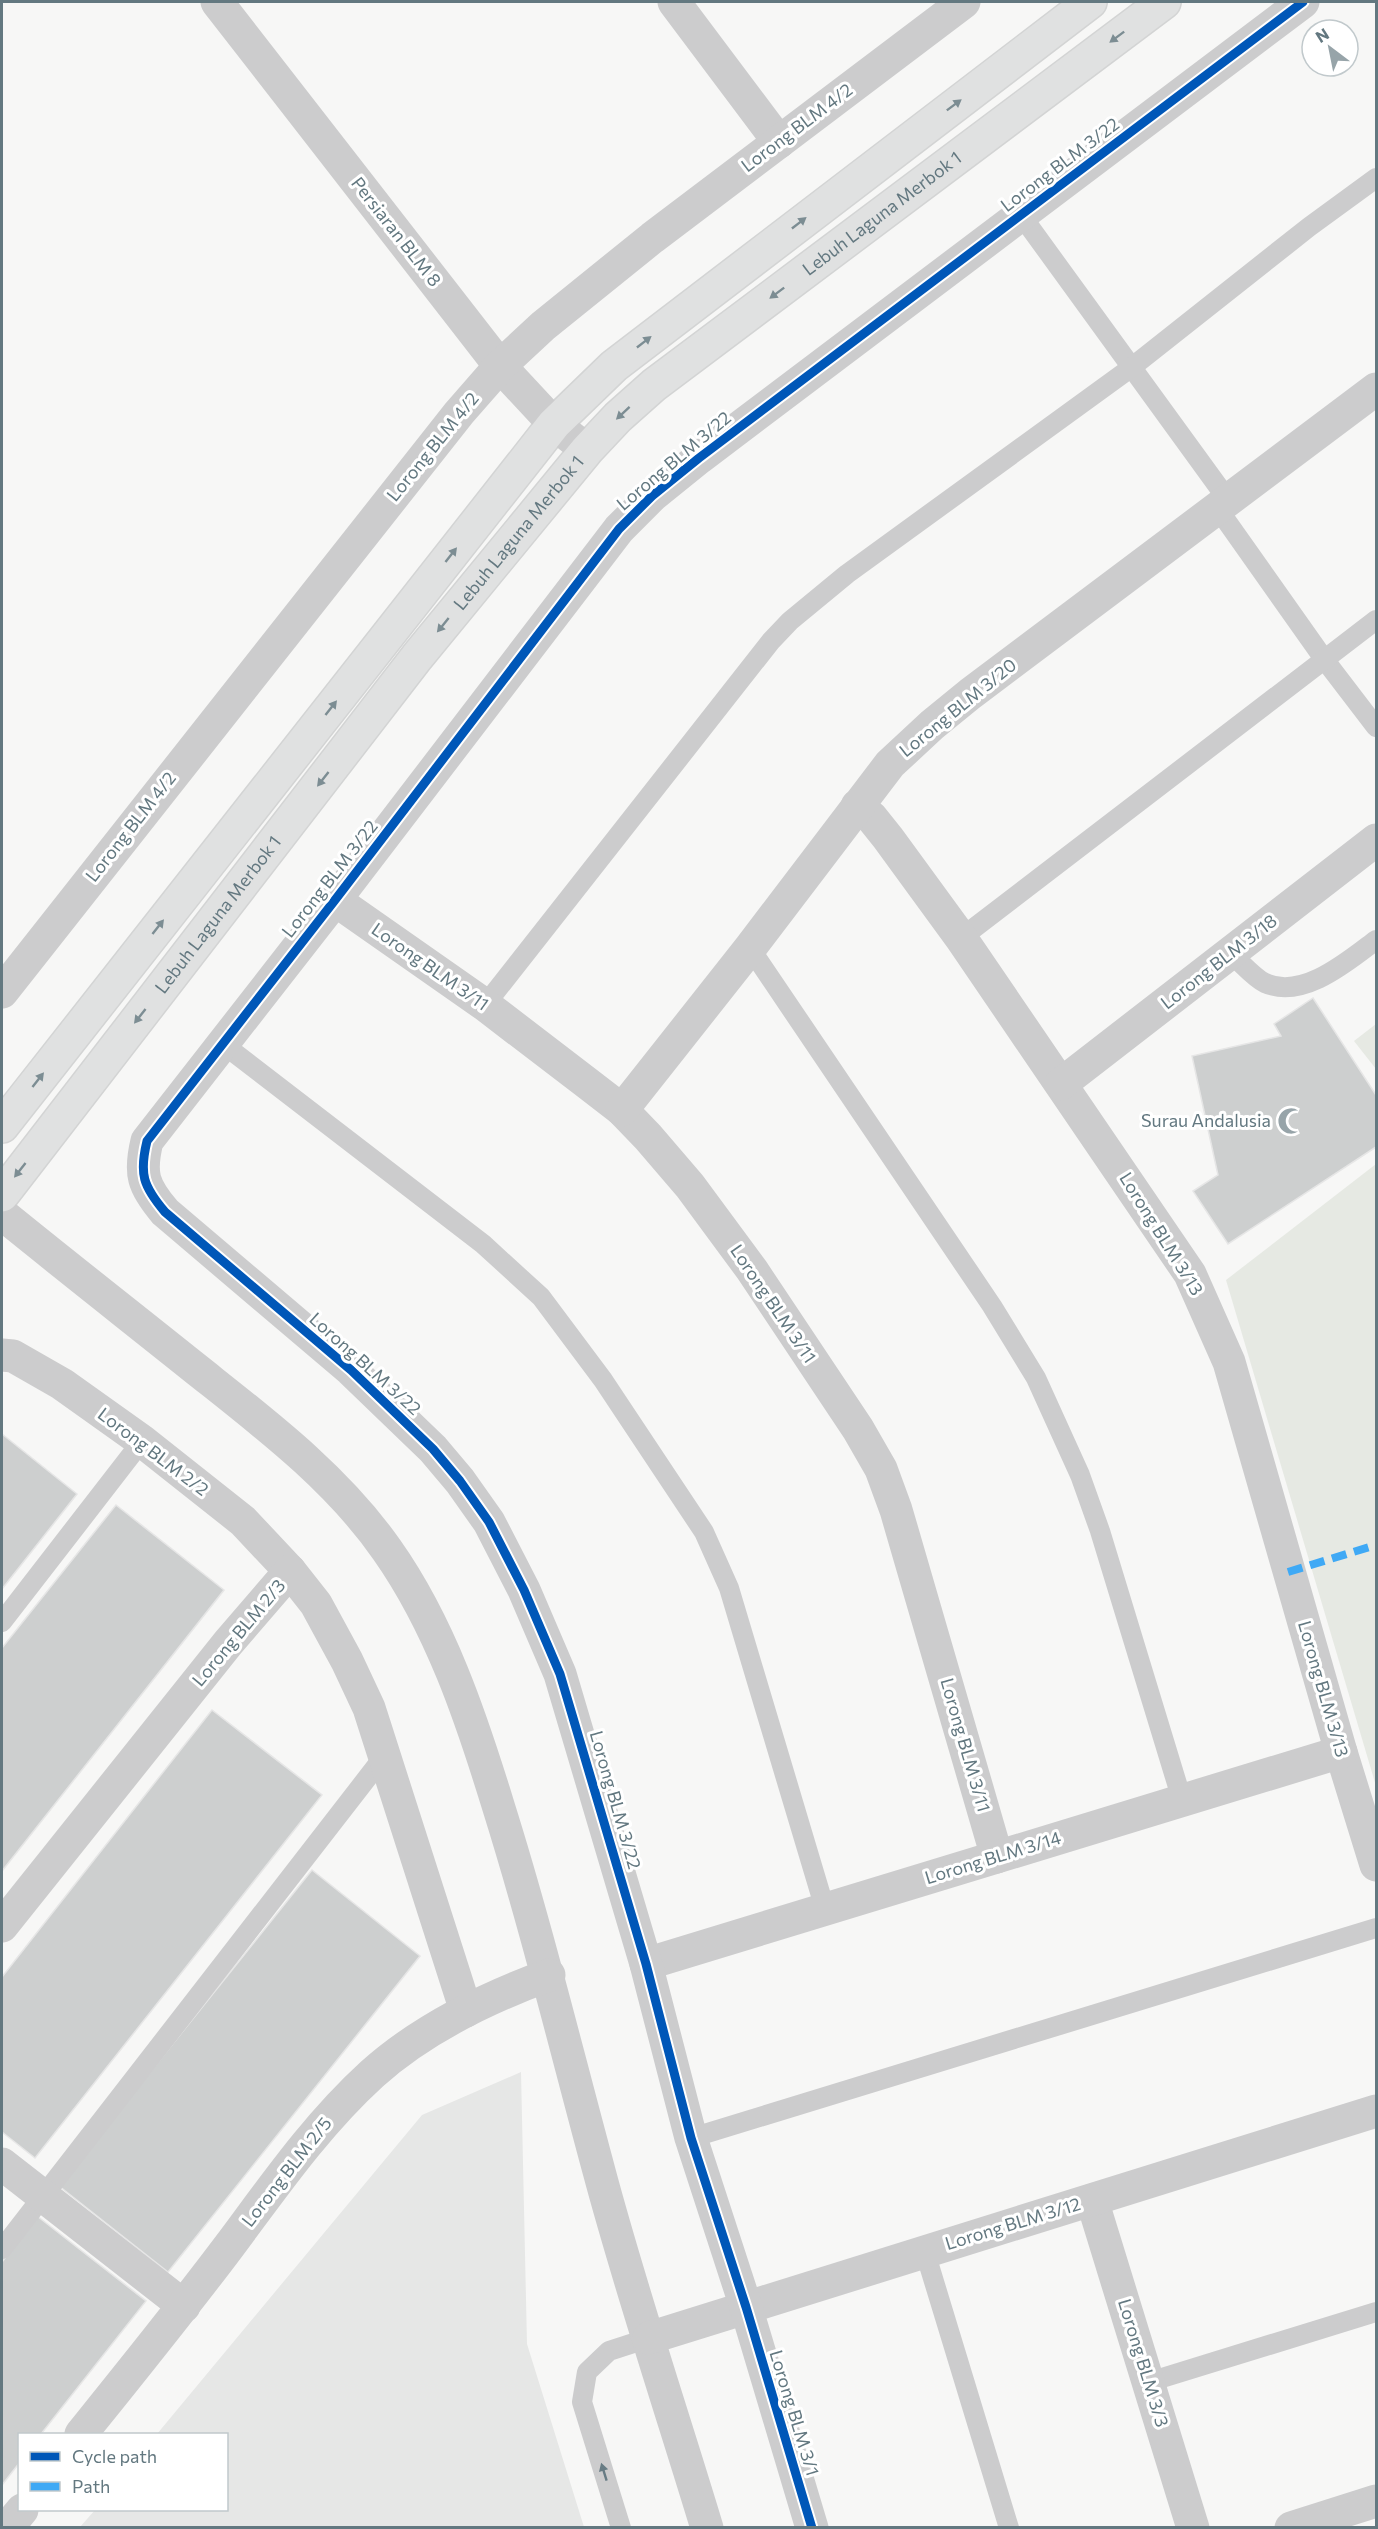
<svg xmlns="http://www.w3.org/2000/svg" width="1378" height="2529" font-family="Commissioner,sans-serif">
	<rect width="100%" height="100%" fill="#f7f7f6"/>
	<polygon fill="#e6e7e6" points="521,2072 527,2344 584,2527 80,2527 95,2510 226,2510 226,2434 157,2434 422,2115"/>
	<g fill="#e6e9e3">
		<polygon points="1376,1024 1376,1069 1354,1041"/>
		<polygon points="1376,1164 1376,1786 1226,1280"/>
	</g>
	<g fill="#cdcfcf" stroke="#e6e6e6" stroke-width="1.5">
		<polygon points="1313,998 1376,1095 1376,1147 1228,1244 1193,1191 1218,1175 1192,1056 1281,1036 1274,1024"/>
		<polygon points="2,1434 77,1494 2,1589"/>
		<polygon points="116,1505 224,1590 2,1871 2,1648"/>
		<polygon points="212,1710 322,1795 35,2158 2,2132 2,1977"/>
		<polygon points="312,1870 420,1956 168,2272 59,2186"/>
		<polygon points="37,2216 146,2301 41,2434 20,2434 20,2462 2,2485 2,2262"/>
	</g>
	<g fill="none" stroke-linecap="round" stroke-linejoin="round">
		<defs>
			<g id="secondary">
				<polyline points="2,1126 554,424 614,366 1090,2"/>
				<path id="s1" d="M2 1195 417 657 587 450 618 417 654 385 1164 2"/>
			</g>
		</defs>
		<use href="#secondary" stroke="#d3d4d4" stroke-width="36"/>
		<g stroke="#cccccd" stroke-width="20">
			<polyline points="1021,215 1228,500"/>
			<polyline points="1218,509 1324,659 1376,727"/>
			<polyline points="961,938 1376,620"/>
			<polyline points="750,948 992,1306 1036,1378 1080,1475 1100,1531 1182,1800"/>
			<path d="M1230 953C1241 962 1253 977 1265 983 1303 1000 1348 961 1376 940"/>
			<polyline points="485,1005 771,641 790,621 847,574 1132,367 1309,227 1376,178"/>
			<polyline points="223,1044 483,1244 541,1297 603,1380 704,1532 729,1588 825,1909"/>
			<polyline points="2,1622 142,1441"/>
			<polyline points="691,2138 1376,1928"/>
			<polyline points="2,2249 385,1755"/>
			<polyline points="925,2252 1009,2528"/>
			<polyline points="1149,2382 1376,2312"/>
			<polyline points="621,2528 582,2402 587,2372 609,2351 649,2338"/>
		</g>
		<g stroke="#cccccd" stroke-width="33">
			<polyline points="217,2 500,366 554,424 587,450"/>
			<polyline points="674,2 779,142"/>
			<polyline points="857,806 872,818 888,838 961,938 1190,1274 1229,1362 1341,1752 1376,1865"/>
			<polyline points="335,900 485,1005 587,1083 622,1110 648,1137 690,1186 752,1270 858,1429 881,1469 896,1510 997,1857"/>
			<polyline points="2,992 459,413 500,366 543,326 652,238 964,2"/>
			<polyline points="1061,1084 1376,840"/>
			<polyline points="622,1110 750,948 890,764 932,725 970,694 1376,389"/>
			<path d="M2 1214C66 1266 131 1317 196 1369 264 1423 337 1478 387 1550 440 1625 471 1717 498 1805 536 1926 566 2049 599 2171 631 2291 671 2409 707 2528"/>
			<polyline points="2,1355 13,1356 62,1384 142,1441 243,1521 290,1571"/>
			<polyline points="2,1926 228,1643 290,1571 316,1604 347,1661 369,1708 466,2011"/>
			<polyline points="646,1964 1341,1752"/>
			<polyline points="2,2164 184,2306"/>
			<polyline points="1092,2200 1193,2528"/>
			<polyline points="649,2338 1376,2111"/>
			<path d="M81 2434C131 2372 182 2309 230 2245 274 2186 317 2124 372 2074 422 2029 486 1998 549 1975"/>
			<polyline points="7,2528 22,2510"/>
			<path d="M812 2528 746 2307 691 2138 646 1964 560 1674 524 1590 489 1522 460 1481 433 1449 351 1370 165 1212C143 1186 139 1174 147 1141L335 900 619 529 652 496 699 458 1303 2"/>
			<polyline points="1291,2528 1376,2501"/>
		</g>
		<use href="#secondary" stroke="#e0e1e1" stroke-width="33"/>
		<polyline stroke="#3fa9f5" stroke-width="8" stroke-dasharray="15 8" stroke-linecap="butt" points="1288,1572 1376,1545"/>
		<defs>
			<path id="cycleway" d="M812 2528 746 2307 691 2138 646 1964 560 1674 524 1590 489 1522 460 1481 433 1449 351 1370 165 1212C143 1186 139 1174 147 1141L335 900 619 529 652 496 699 458 1303 2"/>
		</defs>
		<use href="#cycleway" stroke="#fff" stroke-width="13"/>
		<use href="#cycleway" stroke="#0057b8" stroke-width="9"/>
	</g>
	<defs><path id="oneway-solid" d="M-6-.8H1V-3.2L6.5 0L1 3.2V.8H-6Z" transform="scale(1.5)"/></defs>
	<g fill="#7c8d93">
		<use href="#oneway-solid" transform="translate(1117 37) rotate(143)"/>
		<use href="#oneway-solid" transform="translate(954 105) rotate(-37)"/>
		<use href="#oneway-solid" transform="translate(799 223) rotate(-38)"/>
		<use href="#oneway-solid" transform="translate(777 293) rotate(143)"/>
		<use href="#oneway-solid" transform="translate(644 342) rotate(-38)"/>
		<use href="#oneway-solid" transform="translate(623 413) rotate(137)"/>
		<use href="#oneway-solid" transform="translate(451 555) rotate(-52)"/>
		<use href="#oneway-solid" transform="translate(443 625) rotate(129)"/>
		<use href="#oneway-solid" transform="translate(331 708) rotate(-52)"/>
		<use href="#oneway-solid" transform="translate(323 779) rotate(128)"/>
		<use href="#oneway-solid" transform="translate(158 927) rotate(-52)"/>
		<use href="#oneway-solid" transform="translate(140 1016) rotate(128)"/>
		<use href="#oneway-solid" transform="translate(38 1080) rotate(-52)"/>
		<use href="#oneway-solid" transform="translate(20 1170) rotate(128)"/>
	</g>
	<use fill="#687c84" href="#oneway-solid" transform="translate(604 2472) rotate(-107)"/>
	<defs>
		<symbol id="mosque-bare" viewBox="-9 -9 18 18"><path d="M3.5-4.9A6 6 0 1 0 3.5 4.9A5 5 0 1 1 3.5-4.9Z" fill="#97a4a9" stroke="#fff" stroke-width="2.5" paint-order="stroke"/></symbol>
	</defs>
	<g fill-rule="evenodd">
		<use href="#mosque-bare" x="1272" y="1102" width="38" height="38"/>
	</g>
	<g text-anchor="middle" stroke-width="6" stroke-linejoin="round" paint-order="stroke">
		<g font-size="18" fill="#637880" stroke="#fff">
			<text transform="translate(797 128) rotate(-37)" y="6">Lorong BLM 4/2</text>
			<text transform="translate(1060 165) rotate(-37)" y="6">Lorong BLM 3/22</text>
			<text dy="6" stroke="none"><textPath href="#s1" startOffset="1326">Lebuh Laguna Merbok 1</textPath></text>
			<text transform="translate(396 232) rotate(52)" y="6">Persiaran BLM 8</text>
			<text transform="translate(433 447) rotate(-51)" y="6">Lorong BLM 4/2</text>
			<text transform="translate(674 461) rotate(-40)" y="6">Lorong BLM 3/22</text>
			<text dy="6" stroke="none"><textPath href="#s1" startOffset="840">Lebuh Laguna Merbok 1</textPath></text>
			<text transform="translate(958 708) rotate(-39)" y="6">Lorong BLM 3/20</text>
			<text transform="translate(131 827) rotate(-52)" y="6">Lorong BLM 4/2</text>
			<text transform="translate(330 879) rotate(-52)" y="6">Lorong BLM 3/22</text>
			<text dy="6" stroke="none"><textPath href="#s1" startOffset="354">Lebuh Laguna Merbok 1</textPath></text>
			<text transform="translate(1219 962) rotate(-38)" y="6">Lorong BLM 3/18</text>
			<text transform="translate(430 967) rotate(35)" y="6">Lorong BLM 3/11</text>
			<text transform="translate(1161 1234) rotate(58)" y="6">Lorong BLM 3/13</text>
			<text transform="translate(773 1304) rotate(56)" y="6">Lorong BLM 3/11</text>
			<text transform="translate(365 1364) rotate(42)" y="6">Lorong BLM 3/22</text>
			<text transform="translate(153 1452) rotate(37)" y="6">Lorong BLM 2/2</text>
			<text transform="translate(239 1633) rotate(-50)" y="6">Lorong BLM 2/3</text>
			<text transform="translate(1323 1689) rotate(74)" y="6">Lorong BLM 3/13</text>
			<text transform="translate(965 1745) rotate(74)" y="6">Lorong BLM 3/11</text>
			<text transform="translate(615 1800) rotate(74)" y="6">Lorong BLM 3/22</text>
			<text transform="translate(993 1858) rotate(-17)" y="6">Lorong BLM 3/14</text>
			<text transform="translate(287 2172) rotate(-52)" y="6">Lorong BLM 2/5</text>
			<text transform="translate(1013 2224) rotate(-17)" y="6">Lorong BLM 3/12</text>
			<text transform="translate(1143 2363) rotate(73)" y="6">Lorong BLM 3/3</text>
			<text transform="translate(794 2413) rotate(73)" y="6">Lorong BLM 3/1</text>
		</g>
		<g font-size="18" fill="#637880" stroke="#fff" text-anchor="end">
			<text x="1271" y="1127">Surau Andalusia</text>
		</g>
	</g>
	<rect width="1378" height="2529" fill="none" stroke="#637880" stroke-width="6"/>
	<rect x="18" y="2433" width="210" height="78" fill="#ffffff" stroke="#c1c9cc" stroke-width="1.5"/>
	<rect x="30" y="2452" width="30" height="9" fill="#0057b8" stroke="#c1c9cc" stroke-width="1.5"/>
	<text x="72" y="2463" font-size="18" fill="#637880">Cycle path</text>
	<rect x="30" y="2482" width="30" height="9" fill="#3fa9f5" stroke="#c1c9cc" stroke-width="1.5"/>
	<text x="72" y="2493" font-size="18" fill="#637880">Path</text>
	<g transform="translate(1330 48) rotate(328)"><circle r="28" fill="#ffffff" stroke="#c1c9cc" stroke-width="1.5"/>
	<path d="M0-4.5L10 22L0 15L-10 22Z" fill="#97a4a9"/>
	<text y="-9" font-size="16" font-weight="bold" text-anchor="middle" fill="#637880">N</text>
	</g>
</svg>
